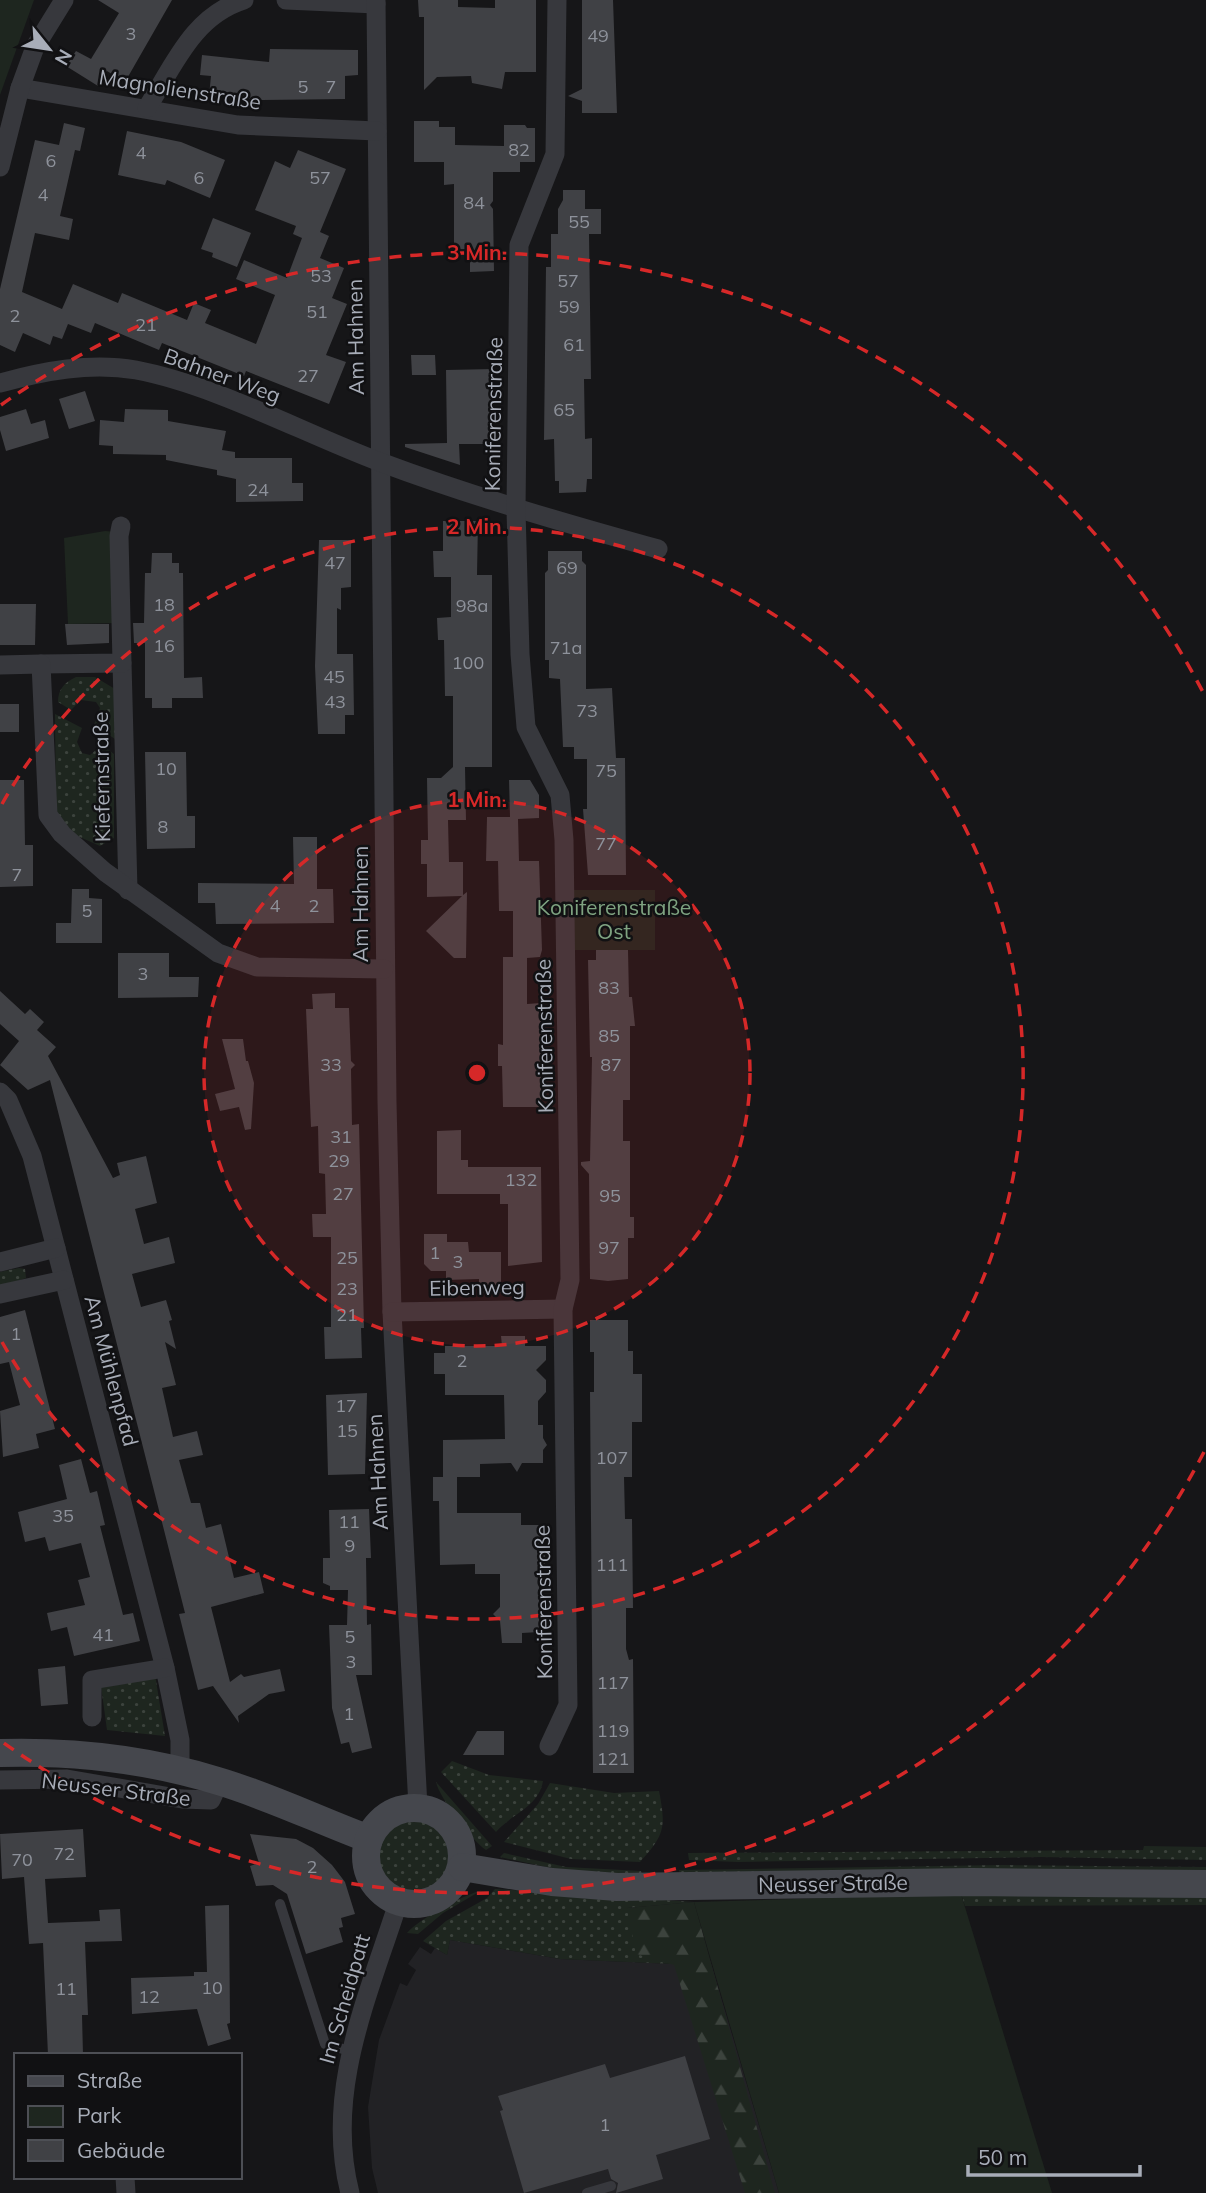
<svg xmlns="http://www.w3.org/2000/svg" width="1206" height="2193" font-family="Mulish,sans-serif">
	<defs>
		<pattern id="grass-dots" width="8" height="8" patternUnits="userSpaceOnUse" patternTransform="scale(1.75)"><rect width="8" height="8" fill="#1e261f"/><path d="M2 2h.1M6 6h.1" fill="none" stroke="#3c433d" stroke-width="1.8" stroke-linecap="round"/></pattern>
		<pattern id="forest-firs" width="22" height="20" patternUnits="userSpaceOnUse" patternTransform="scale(1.75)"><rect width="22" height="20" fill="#1e261f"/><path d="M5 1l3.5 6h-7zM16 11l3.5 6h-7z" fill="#3c433d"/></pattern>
	</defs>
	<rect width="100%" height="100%" fill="#161618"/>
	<polygon fill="#222225" points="450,1940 560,1959 674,1964 710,1960 779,2193 378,2193 372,2168 368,2107 379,2040 400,1983 407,1986 416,1970 408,1964 420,1947 431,1954 435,1948 447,1955"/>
	<g fill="url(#grass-dots)">
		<path d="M76 677H95L115 689V739L94 725 100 708 96 702 81 700 71 710 58 702C58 689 64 683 76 677Z"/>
		<polygon points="55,714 82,728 77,742 82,753 90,755 102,745 114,754 114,838 100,846 73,834 56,813"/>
		<polygon points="19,1268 25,1269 26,1278 0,1287 0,1272"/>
		<polygon points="155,1675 165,1736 107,1730 101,1686"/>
		<path d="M452 1761 489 1775 543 1781C539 1807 511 1814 496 1832L441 1772Z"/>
		<path d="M436 1782 492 1846 486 1850C472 1841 440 1799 436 1782Z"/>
		<path d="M550 1783 614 1793 659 1791C666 1827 665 1835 640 1862L571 1859 504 1842 538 1804Z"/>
		<circle cx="413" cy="1856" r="36"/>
		<polygon points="1144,1846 1206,1847 1206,1860 1041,1857 738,1862 689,1860 688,1853 1143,1850"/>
		<polygon points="504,1853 566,1867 641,1871 642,1875 565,1871 500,1857"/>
		<polygon points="1003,1865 1206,1867 1206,1872 680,1875 679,1870"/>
		<polygon points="495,1889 694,1902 627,1908 674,1964 560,1959 450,1940 447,1955 423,1941 446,1921 487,1898"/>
		<path d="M482 1890 443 1913 418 1934 407 1933C419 1919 464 1895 482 1890Z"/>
		<polygon points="961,1894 1206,1895 1206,1905 965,1906"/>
	</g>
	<polygon fill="url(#forest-firs)" points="694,1902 775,2193 745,2193 674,1965 636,1954 627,1908"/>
	<g fill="#1e261f">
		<polygon points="0,0 34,0 0,95"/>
		<polygon points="105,531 116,532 118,623 68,624 64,538"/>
		<rect x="574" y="890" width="81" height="60"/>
		<polygon points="961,1894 1052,2193 779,2193 694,1902"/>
	</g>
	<g fill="#404145">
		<polygon points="98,0 172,0 125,82 107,71 98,86 66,66 76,51 91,59 119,13"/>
		<polygon points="418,0 458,0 458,7 495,8 495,0 536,0 536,72 505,72 502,89 472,83 471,76 437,77 424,90 424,17 419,17"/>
		<polygon points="582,0 613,0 617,113 582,113 582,101 568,96 582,89"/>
		<polygon points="270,49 358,50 358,75 345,76 345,99 262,100 209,96 211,76 200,75 202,55 269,62"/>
		<polygon points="414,121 439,121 439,127 455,127 455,145 504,146 504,125 525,125 527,128 535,128 535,162 520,162 520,172 493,172 493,201 490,205 493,209 494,271 470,272 470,249 460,249 454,244 454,184 444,185 444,162 414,162"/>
		<polygon points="64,123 85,128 80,151 75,150 60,216 73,219 69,240 35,233 22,292 62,309 73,284 118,303 122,293 187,320 194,303 211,310 205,323 256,344 275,295 236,279 244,260 287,278 302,238 293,234 296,226 255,210 275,161 290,168 298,150 346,169 320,232 329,236 320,258 344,268 332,298 347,304 326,355 346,362 329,404 246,371 244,376 162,343 159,350 95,323 91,333 68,324 62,339 53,336 50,345 23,333 15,352 0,345 0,289 35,140 59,145"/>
		<polygon points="127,131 181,142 225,160 210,198 167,180 165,185 118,175"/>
		<polygon points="563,190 585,190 585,209 601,209 601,234 589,234 591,379 584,379 585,439 592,438 592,479 587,479 586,492 559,493 559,481 555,481 554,439 544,440 546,267 551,267 551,234 558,234 558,209 563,200"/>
		<polygon points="213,218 251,233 237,267 212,257 213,253 201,249"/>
		<polygon points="411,355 435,355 436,375 412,375"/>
		<polygon points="494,369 494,444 459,444 460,465 405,447 405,444 447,443 446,370"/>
		<polygon points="85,391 95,421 69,429 59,399"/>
		<polygon points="26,409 31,424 45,420 49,438 6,451 0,430 0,417"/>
		<polygon points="125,409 168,410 168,421 226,431 222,450 235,452 235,458 292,458 292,483 303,483 303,501 236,502 236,479 217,475 217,470 166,460 166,455 113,454 113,446 99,445 100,420 124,422"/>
		<polygon points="443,521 478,521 477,575 492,575 492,767 465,767 466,820 448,820 449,862 463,862 463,895 467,892 466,958 454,958 426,931 462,896 427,897 427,864 421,864 421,840 428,840 427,778 441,778 453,767 453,696 445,696 444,640 438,640 437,618 451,617 451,577 434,577 433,551 443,551"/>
		<polygon points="319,540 351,540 351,587 341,588 341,610 337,608 337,654 353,654 354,715 345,715 345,734 318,734 315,666"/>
		<polygon points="548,551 582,551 582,561 586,565 586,689 612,688 616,758 625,758 626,875 588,875 583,809 587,809 587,759 574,759 574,747 563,747 560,679 549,678 549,660 545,660 545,573 548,570"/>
		<polygon points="152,553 172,553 172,563 179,563 179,573 183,573 184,678 202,677 203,698 172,698 172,708 152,708 152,698 145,698 145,643 134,643 133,623 144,623 145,573 151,573"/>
		<polygon points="0,604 36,604 35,645 0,645"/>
		<polygon points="65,624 109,624 109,643 67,645"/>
		<rect x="0" y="704" width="19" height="28"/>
		<polygon points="145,752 186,752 187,816 195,816 195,848 147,849"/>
		<polygon points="0,780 24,780 25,845 33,845 33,886 0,887"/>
		<polygon points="509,780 530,780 539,795 539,818 518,819 519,861 539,861 542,950 540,957 527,958 527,1004 541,1003 541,1107 503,1107 502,1066 498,1066 498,1044 503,1045 503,957 513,957 513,911 499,911 498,861 486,861 487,817 510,817"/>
		<polygon points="293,837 317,837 317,889 333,889 334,923 216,924 215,903 198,903 198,883 294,884"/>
		<polygon points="72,889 89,889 89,898 102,899 102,943 56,943 56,923 71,923"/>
		<polygon points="596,950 628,950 629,997 632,997 635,1026 630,1026 630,1100 623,1100 623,1141 630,1141 630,1217 634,1217 634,1238 628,1238 628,1279 608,1281 590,1279 589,1174 581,1165 581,1162 590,1161 592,1057 590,1057 588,960 596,960"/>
		<polygon points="118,953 169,953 169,977 199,977 198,997 118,998"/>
		<polygon points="0,991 25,1014 30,1009 44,1022 37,1030 56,1047 48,1056 113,1178 120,1175 117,1163 146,1156 157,1203 135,1209 144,1244 169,1237 175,1263 132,1274 141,1307 166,1300 172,1320 169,1321 176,1349 165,1342 176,1385 162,1388 173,1437 197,1431 203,1455 179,1460 191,1503 200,1503 206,1528 221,1524 234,1578 259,1572 264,1593 211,1607 230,1682 241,1674 244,1677 280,1669 285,1691 269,1694 238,1716 239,1723 213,1686 198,1690 179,1614 185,1613 50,1080 28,1090 0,1065 19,1041 0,1024"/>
		<polygon points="335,993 335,1008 349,1008 351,1061 355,1065 351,1069 352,1125 359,1124 364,1328 361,1328 362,1358 325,1359 324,1327 331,1327 331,1237 313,1237 312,1214 326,1214 325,1174 319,1173 318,1126 311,1127 306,1009 313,1009 312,994"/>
		<polygon points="222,1039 243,1039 246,1061 248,1061 254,1083 251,1129 245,1130 239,1107 220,1111 215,1094 235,1089"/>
		<polygon points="461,1130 461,1160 468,1160 468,1167 541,1167 542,1262 508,1266 508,1204 500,1204 500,1194 437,1194 437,1131"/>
		<polygon points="424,1234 447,1234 447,1242 468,1242 469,1252 501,1252 501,1293 479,1293 479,1279 446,1280 446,1271 431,1271 424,1264"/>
		<polygon points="25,1310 55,1429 36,1434 39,1448 3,1457 0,1411 20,1405 9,1362 0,1364 0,1317"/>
		<polygon points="590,1320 628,1320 628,1351 633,1351 633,1374 642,1374 642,1422 632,1422 632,1477 624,1477 625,1519 632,1519 633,1608 626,1608 626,1649 629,1660 633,1659 634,1773 593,1773 590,1392 594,1392 594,1352 590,1352"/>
		<polygon points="501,1336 525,1336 525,1346 546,1346 546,1360 536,1370 546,1380 546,1392 538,1401 538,1425 543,1425 543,1438 547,1445 543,1450 543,1463 522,1463 517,1472 511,1463 480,1464 480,1477 457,1477 457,1513 521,1513 521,1525 545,1525 545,1564 539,1564 539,1632 522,1633 522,1643 502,1643 500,1621 493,1614 500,1607 500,1574 475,1574 475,1564 440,1565 439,1501 433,1501 433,1477 443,1477 443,1440 505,1439 504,1395 445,1395 445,1374 434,1374 434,1353 445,1353 445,1346 502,1346"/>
		<polygon points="367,1393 365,1474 328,1475 326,1395"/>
		<polygon points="81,1459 90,1493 97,1491 105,1525 100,1526 123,1615 133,1613 140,1641 74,1656 67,1627 51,1631 47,1613 85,1605 78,1580 90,1577 81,1543 49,1551 45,1537 25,1542 18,1512 67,1499 59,1465"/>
		<polygon points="369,1509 371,1558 366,1558 367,1625 371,1624 372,1675 356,1675 372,1748 352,1753 349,1742 341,1744 332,1708 330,1650 329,1625 347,1625 348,1590 330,1590 330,1586 323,1583 323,1558 330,1558 329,1510"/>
		<polygon points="65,1666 68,1704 41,1706 38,1669"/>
		<polygon points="477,1731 504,1731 504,1755 463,1755"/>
		<polygon points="83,1829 86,1877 45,1879 48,1923 100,1921 99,1910 120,1909 122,1941 85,1942 88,2015 82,2015 83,2055 48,2055 43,1943 29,1944 24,1877 2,1879 0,1834"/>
		<polygon points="250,1834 296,1839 313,1848 332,1865 345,1882 355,1914 341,1918 343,1927 339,1928 343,1942 306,1954 287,1894 273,1885 256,1886 250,1866 259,1863"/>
		<polygon points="229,1905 230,2023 227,2024 231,2039 208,2046 197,2009 132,2014 131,1978 194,1976 194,1972 207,1972 205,1906"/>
		<polygon points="685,2056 710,2139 656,2155 663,2179 616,2193 618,2183 611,2179 608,2169 524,2193 500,2111 503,2110 498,2096 605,2064 610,2078"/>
	</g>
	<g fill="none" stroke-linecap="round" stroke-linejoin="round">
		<g stroke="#37383d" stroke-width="10">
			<polyline points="280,1904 325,2044 350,2051"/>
			<polyline points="587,2193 611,2186"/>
		</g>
		<g stroke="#37383d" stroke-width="19">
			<polyline points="286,0 376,4"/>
			<polyline points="376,0 387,1102 392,1312 418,1807"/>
			<polyline points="20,88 238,125 377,131"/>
			<path d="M147 108C174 65 193 16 244 0"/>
			<polyline points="0,167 20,88 35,47 64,0"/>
			<path d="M0 383C44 371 90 362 136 370 215 385 303 433 380 462 471 496 564 523 658 549"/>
			<polyline points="122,663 128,890"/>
			<polyline points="41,664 122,663 119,536 121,526"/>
			<polyline points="0,665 41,664 48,815 62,834 105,872 218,953 257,967 384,969"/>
			<polyline points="0,1092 8,1100 32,1156 165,1668 180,1740 180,1770"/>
			<polyline points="0,1262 56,1248"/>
			<polyline points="0,1294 64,1280"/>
			<polyline points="392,1312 563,1309"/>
			<polyline points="92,1717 92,1680 165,1668"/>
			<polyline points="549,1746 568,1705 563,1309 570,1280 564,840 560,795 526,727 520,654 516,510 519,245 555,154 557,0"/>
			<polyline points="0,1780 67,1779 182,1799 211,1800 220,1781"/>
			<polyline points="125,2177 126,2193"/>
			<path d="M350 2193C324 2092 368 1997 398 1903"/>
		</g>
		<g stroke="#45474d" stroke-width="28">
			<path d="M0 1753C74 1751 147 1759 218 1781 269 1796 318 1820 369 1839"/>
			<circle cx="414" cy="1856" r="48"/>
			<polyline points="462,1867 552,1882 617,1887 972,1882 1206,1884"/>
		</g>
	</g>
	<circle cx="477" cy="1073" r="273" fill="#d62828" fill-opacity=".12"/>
	<g fill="none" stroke="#d62828" stroke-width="3.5" stroke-dasharray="12 9">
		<circle cx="477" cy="1073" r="273"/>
		<path d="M2 804A546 546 0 1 1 2 1342"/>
		<path d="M1204 1452A820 820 0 0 1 1 1741M1 405A820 820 0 0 1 1204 694"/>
	</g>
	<g text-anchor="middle" stroke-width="5" stroke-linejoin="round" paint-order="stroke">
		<g font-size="18" fill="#8e929b">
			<text x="131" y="40">3</text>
			<text x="598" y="42">49</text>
			<text x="303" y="93">5</text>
			<text x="331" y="93">7</text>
			<text x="519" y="156">82</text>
			<text x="141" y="159">4</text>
			<text x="51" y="167">6</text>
			<text x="199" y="184">6</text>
			<text x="320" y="184">57</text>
			<text x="43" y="201">4</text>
			<text x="474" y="209">84</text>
			<text x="579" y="228">55</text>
			<text x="321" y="282">53</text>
			<text x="568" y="287">57</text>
			<text x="569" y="313">59</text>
			<text x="317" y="318">51</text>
			<text x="15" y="322">2</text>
			<text x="146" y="331">21</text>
			<text x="574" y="351">61</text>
			<text x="308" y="382">27</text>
			<text x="564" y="416">65</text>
			<text x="258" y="496">24</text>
			<text x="335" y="569">47</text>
			<text x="567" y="574">69</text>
			<text x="164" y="611">18</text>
			<text x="472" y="612">98a</text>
			<text x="164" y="652">16</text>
			<text x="566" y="654">71a</text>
			<text x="468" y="669">100</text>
			<text x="334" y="683">45</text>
			<text x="335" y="708">43</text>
			<text x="587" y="717">73</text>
			<text x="166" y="775">10</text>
			<text x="606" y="777">75</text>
			<text x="163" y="833">8</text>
			<text x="606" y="850">77</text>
			<text x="17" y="881">7</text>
			<text x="275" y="912">4</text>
			<text x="314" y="912">2</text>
			<text x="87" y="917">5</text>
			<text x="143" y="980">3</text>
			<text x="609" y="994">83</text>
			<text x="609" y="1042">85</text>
			<text x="331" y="1071">33</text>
			<text x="611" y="1071">87</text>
			<text x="341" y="1143">31</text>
			<text x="339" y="1167">29</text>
			<text x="521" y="1186">132</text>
			<text x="343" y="1200">27</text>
			<text x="610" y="1202">95</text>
			<text x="609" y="1254">97</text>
			<text x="435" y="1259">1</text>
			<text x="347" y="1264">25</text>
			<text x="458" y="1268">3</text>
			<text x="347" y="1295">23</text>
			<text x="347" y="1321">21</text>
			<text x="16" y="1340">1</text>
			<text x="462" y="1367">2</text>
			<text x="346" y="1412">17</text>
			<text x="347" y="1437">15</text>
			<text x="612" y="1464">107</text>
			<text x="63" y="1522">35</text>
			<text x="349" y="1528">11</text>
			<text x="350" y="1552">9</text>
			<text x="612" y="1571">111</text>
			<text x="103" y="1641">41</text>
			<text x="350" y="1643">5</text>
			<text x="351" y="1668">3</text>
			<text x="613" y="1689">117</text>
			<text x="349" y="1720">1</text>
			<text x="613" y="1737">119</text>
			<text x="613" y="1765">121</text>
			<text x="64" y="1860">72</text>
			<text x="22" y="1866">70</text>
			<text x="312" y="1873">2</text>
			<text x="212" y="1994">10</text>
			<text x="66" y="1995">11</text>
			<text x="149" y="2003">12</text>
			<text x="605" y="2131">1</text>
		</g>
		<g font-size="21" fill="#a8adb8" stroke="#111113">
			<text transform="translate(180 90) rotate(9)" y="7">Magnolienstraße</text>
			<text transform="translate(356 337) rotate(-91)" y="7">Am Hahnen</text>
			<text transform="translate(222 376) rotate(20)" y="7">Bahner Weg</text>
			<text transform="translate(494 414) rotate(-89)" y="7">Koniferenstraße</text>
			<text transform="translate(102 777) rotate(-91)" y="7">Kiefernstraße</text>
			<text transform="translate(361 904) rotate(-90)" y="7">Am Hahnen</text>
			<text transform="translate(545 1036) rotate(-91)" y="7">Koniferenstraße</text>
			<text transform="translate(477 1288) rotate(-1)" y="7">Eibenweg</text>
			<text transform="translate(111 1371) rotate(75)" y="7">Am Mühlenpfad</text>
			<text transform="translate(378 1472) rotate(-93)" y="7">Am Hahnen</text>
			<text transform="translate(544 1602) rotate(-91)" y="7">Koniferenstraße</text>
			<text transform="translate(116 1790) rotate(7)" y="7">Neusser Straße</text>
			<text transform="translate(833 1884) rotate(-1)" y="7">Neusser Straße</text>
			<text transform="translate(345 1999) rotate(-74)" y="7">Im Scheidpatt</text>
		</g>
		<g font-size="21" fill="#7fa381" stroke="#111113">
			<text x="614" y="915">Koniferenstraße<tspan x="614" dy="24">Ost</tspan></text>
		</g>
	</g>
	<circle cx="477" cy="1073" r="10" fill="#d62828" stroke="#111113" stroke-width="3.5"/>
	<g font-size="21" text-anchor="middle" font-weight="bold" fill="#d62828" stroke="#111113" stroke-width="5" stroke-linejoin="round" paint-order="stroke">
		<text x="477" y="260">3 Min.</text>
		<text x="477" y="534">2 Min.</text>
		<text x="477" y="807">1 Min.</text>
	</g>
	<rect x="14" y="2053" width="228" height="126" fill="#111113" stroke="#4d4f55" stroke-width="2"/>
	<rect x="28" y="2076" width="35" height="10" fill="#45474d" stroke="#4d4f55" stroke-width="2"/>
	<text x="77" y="2088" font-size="21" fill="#a8adb8">Straße</text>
	<rect x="28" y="2106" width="35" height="21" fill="#1e261f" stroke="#4d4f55" stroke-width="2"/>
	<text x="77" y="2123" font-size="21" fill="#a8adb8">Park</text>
	<rect x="28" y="2140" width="35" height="21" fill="#404145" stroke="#4d4f55" stroke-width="2"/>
	<text x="77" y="2158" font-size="21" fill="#a8adb8">Gebäude</text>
	<g transform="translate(49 49) rotate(120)" stroke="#111113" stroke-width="5" paint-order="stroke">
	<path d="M0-5L12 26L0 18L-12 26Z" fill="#a8adb8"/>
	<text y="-10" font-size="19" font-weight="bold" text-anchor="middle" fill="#a8adb8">N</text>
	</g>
	<path d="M968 2165v10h172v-10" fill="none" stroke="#a8adb8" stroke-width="3.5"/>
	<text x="978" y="2165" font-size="21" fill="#a8adb8" stroke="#111113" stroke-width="5" paint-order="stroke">50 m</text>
</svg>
